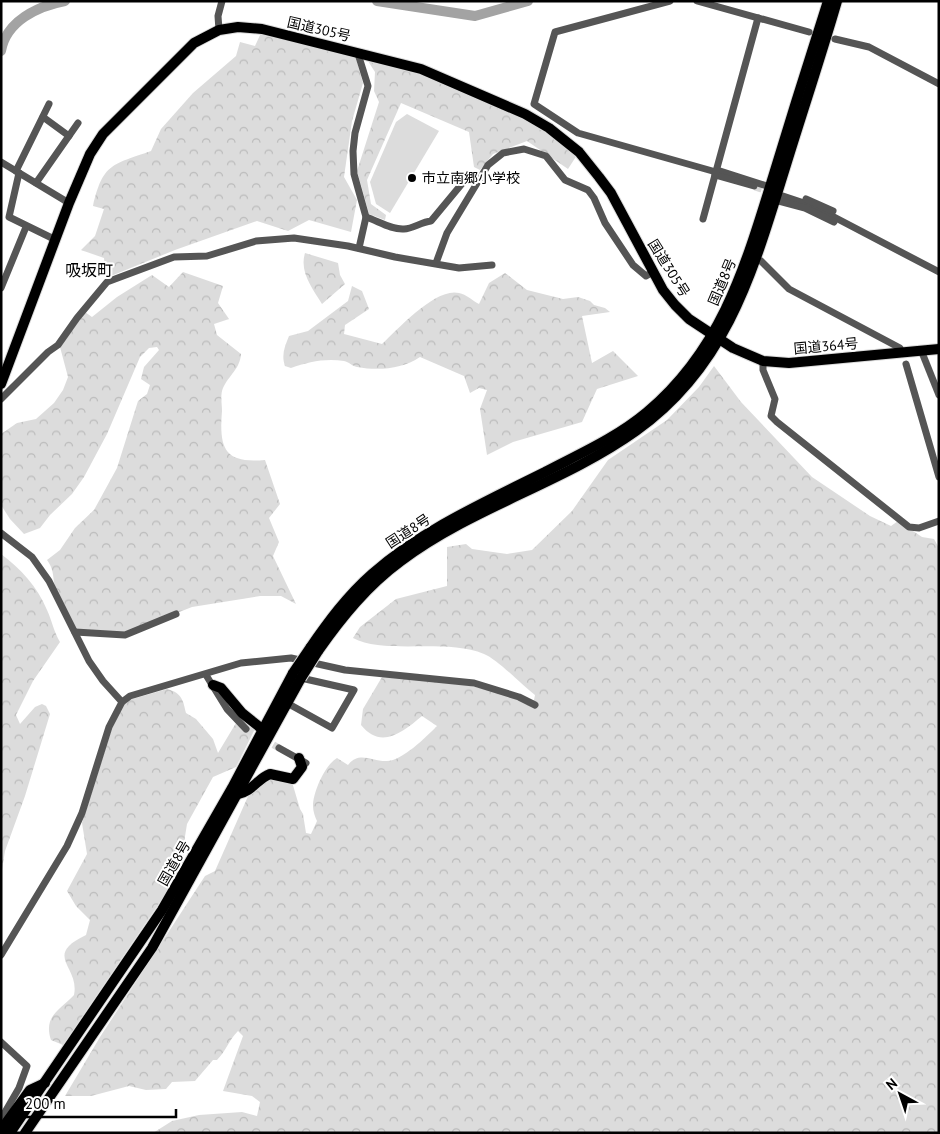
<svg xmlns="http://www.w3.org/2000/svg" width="940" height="1134" font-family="'PT Sans','Noto Sans JP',sans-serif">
	<defs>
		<pattern id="forest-crowns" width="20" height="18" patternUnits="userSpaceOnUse" patternTransform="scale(1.25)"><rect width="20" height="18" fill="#dcdcdc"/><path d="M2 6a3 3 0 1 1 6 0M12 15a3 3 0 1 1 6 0" fill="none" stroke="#bbb"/></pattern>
	</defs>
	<rect width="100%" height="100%" fill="#fff"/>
	<polygon fill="#dcdcdc" points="407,114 439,131 390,213 376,204 370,182 396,122"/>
	<g fill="url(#forest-crowns)">
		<path d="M261 33 306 45 355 55 363 83 352 121 344 177 357 200 351 232 309 220 288 231 257 221 175 250 106 278 104 258 81 250 95 236 104 209 93 206C103 163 112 165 151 151L161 129 193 93 236 56 240 42 255 46Z"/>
		<polygon points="366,58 384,60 522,115 577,155 568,169 527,141 493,154 480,170 474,167 469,132 401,103 367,180 371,204 386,215 385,220 369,214 357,171 379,102 374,91 375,72"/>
		<path d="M305 253 338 263 340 275 345 284 322 304C313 289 299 272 305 253Z"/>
		<path d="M183 272 223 286 218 303 229 319 214 324 217 335 241 354C240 369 229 375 223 388 220 395 222 404 222 411 219 448 224 464 265 460L280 504 269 518 279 542 273 556 296 604 281 596H260L192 607 126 633 75 630C69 617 61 603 56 590 52 577 55 571 47 560L60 550 75 528 94 510 117 468 138 401 147 394 150 385 141 379 144 367 159 350 157 347 149 348 140 357 107 434 84 477 72 494 50 515 40 528 24 534 10 519 1 505V434L17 423 36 419 54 403 63 390 68 377 60 347 85 312 92 317 117 297 152 275 169 287Z"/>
		<path d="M505 273 527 290 563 299 578 297 590 301 594 305 605 308 610 312 582 316 592 363 613 351 638 376 597 389 582 422 513 442 487 455 480 409 487 390 479 388 470 393 464 376 420 357C402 369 379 371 357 367 352 366 349 362 344 361 325 358 308 362 291 368L285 366C281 355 285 346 289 336L308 331 348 301 352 286 362 291 369 309 345 325 344 334 382 344C398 329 436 287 459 293 466 294 473 301 479 304L489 283Z"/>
		<path d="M714 366 741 402 812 477 870 516 891 526 898 521 922 537 934 539 939 548V1133H153L172 1121 199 1115 242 1112 257 1116 260 1102 252 1096 223 1091 243 1036 238 1031C229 1040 226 1051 217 1060H213L195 1081 172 1082 166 1089 146 1090 129 1086 91 1096H65L100 1037 205 876 215 871 249 794 267 778 292 782 300 809 303 814 306 833 311 834 317 821C315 817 313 811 313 806 313 792 325 765 337 758L348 765C359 750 373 762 387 761 402 761 426 737 437 726L422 716C403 732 381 750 361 725L363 709 382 677C435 676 479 686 530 702L534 700 535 695C522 685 497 659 484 654 445 638 384 655 353 638L360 627 396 599 447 586V547L466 544 472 549 507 554 532 550 572 511 608 460 667 420 699 387Z"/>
		<path d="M1 554C21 569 37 586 47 610 52 621 54 632 60 642L33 681 16 715 20 724 35 707 42 704 46 706 50 714 25 796 5 851 1 876Z"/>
		<path d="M167 689C182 693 183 700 186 713L196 719 213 739 218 753 236 723 245 732 252 726 255 729 236 767 213 777 187 824 183 849 185 865 63 1045 51 1040C43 1016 60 1010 74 995 80 966 42 956 86 935L90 920 76 906 67 891 87 854 82 823 112 728 122 707 129 700Z"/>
	</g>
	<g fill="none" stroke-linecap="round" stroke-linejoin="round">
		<g stroke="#a3a3a3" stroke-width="10">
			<polyline points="377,1 475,16 528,1"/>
			<path d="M1 51C6 21 38 6 65 1"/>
		</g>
		<g stroke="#d9d9d9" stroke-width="7" stroke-dasharray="7 3.5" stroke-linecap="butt">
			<polyline points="755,187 771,192"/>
			<polyline points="246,729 279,748"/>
		</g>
		<defs>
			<g id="highway">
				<polyline points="1,384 69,203 90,154 103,134 194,43 219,30 238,27 262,29 421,69 525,114 549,128 579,152 599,177 611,193 663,290 675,305 689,319 733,348 763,361 789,363 939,349"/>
				<path d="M310 648C328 622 347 596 372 574 422 530 485 502 545 472 579 454 616 438 647 412 722 349 745 267 773 177 791 118 809 60 828 1"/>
				<path d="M318 651C342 617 367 586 401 561 473 507 563 483 636 431 729 365 754 267 786 165 803 110 821 56 837 1"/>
				<polyline points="213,685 221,688 242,713 262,729"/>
				<path d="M238 794C253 791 257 779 270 774L293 779 302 767 299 758"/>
				<polyline points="1,1130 30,1090 45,1083"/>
				<polyline points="10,1133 162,910 232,788 293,673"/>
				<polyline points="25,1133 152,948 301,678"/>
			</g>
		</defs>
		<use href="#highway" stroke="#dbdbdb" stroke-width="12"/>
		<g stroke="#555" stroke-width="7">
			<polyline points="670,1 555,32 534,104 578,133 716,172"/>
			<polyline points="697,1 809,32"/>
			<polyline points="219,30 218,16 222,1"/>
			<polyline points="835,39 869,47 939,84"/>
			<polyline points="43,117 69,136"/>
			<polyline points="1,162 69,203"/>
			<polyline points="717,170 770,187"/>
			<polyline points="16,171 49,104"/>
			<polyline points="19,173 9,217 56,240"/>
			<polyline points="715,175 754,186"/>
			<polyline points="36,183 78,123"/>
			<polyline points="783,196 813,206 939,272"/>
			<polyline points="806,199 833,211"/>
			<polyline points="775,200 805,208 834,222"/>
			<path d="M366 217C378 221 392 230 404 229 413 229 421 222 431 221L470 174 479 177"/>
			<polyline points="703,219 758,18"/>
			<polyline points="359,248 366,217 354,174 353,151 355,133 368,86 359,57 361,53"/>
			<polyline points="756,260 761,261 789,289 900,348 901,352"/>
			<polyline points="436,263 447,233 488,165 503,153 524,149 546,156 565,180 588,190 594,198 605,223 633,265 646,276 653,272"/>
			<polyline points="1,288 26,227"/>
			<polyline points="921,350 939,395"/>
			<polyline points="763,361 763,370 775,399 771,416 777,422 909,527 919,528 939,521"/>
			<polyline points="906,364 939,477"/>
			<polyline points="1,399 48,352 58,345 77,318 107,282 174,257 207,256 256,241 294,238 348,246 395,257 459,268 492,265"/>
			<polyline points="1,533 32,557 49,581 89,661 103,681 122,702"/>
			<polyline points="75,632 125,635 176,614"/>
			<polyline points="206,675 227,709 246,729"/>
			<polyline points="287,703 332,728 354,690 301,678"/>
			<polyline points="279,748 306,763"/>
			<polyline points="1,955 67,846 82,813 109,727 122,702 130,696 241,663 291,658 345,670 474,683 519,697 535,705"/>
			<polyline points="1,1042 27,1066 19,1088 1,1119"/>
		</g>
		<use href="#highway" stroke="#000" stroke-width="10"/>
		<defs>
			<g id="highway-bridge">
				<polyline points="293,673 310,648"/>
				<polyline points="301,678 318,651"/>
			</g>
		</defs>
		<use href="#highway-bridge" stroke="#dbdbdb" stroke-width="12" stroke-linecap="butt"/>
		<use href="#highway-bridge" stroke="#000" stroke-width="10"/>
	</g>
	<circle fill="#000" stroke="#fff" stroke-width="2" cx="412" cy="178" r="5"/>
	<g text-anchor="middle" stroke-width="4" stroke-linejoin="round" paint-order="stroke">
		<g font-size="14" fill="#000" stroke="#fff">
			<text transform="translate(319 29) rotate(13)" y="5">国道305号</text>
			<text transform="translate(669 268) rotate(58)" y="5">国道305号</text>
			<text transform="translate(722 282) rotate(-67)" y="5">国道8号</text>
			<text transform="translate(826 346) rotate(-5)" y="5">国道364号</text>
			<text transform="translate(408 531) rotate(-33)" y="5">国道8号</text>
			<text transform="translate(174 863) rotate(-60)" y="5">国道8号</text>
		</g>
		<g font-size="14" fill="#000" stroke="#fff" text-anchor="start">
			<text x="422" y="183">市立南郷小学校</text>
		</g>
		<g font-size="16" fill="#000" stroke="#fff">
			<text x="89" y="276">吸坂町</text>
		</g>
	</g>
	<rect width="940" height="1134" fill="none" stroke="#000000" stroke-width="5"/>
	<g transform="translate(900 1094) rotate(320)" stroke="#ffffff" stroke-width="4" paint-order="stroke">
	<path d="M0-4L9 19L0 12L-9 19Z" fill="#000000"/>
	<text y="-8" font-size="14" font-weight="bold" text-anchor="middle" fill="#000000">N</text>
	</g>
	<path d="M18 1109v8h158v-8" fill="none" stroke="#000000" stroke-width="2.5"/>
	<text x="25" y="1109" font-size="15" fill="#000000" stroke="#ffffff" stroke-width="4" paint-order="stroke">200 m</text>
</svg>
